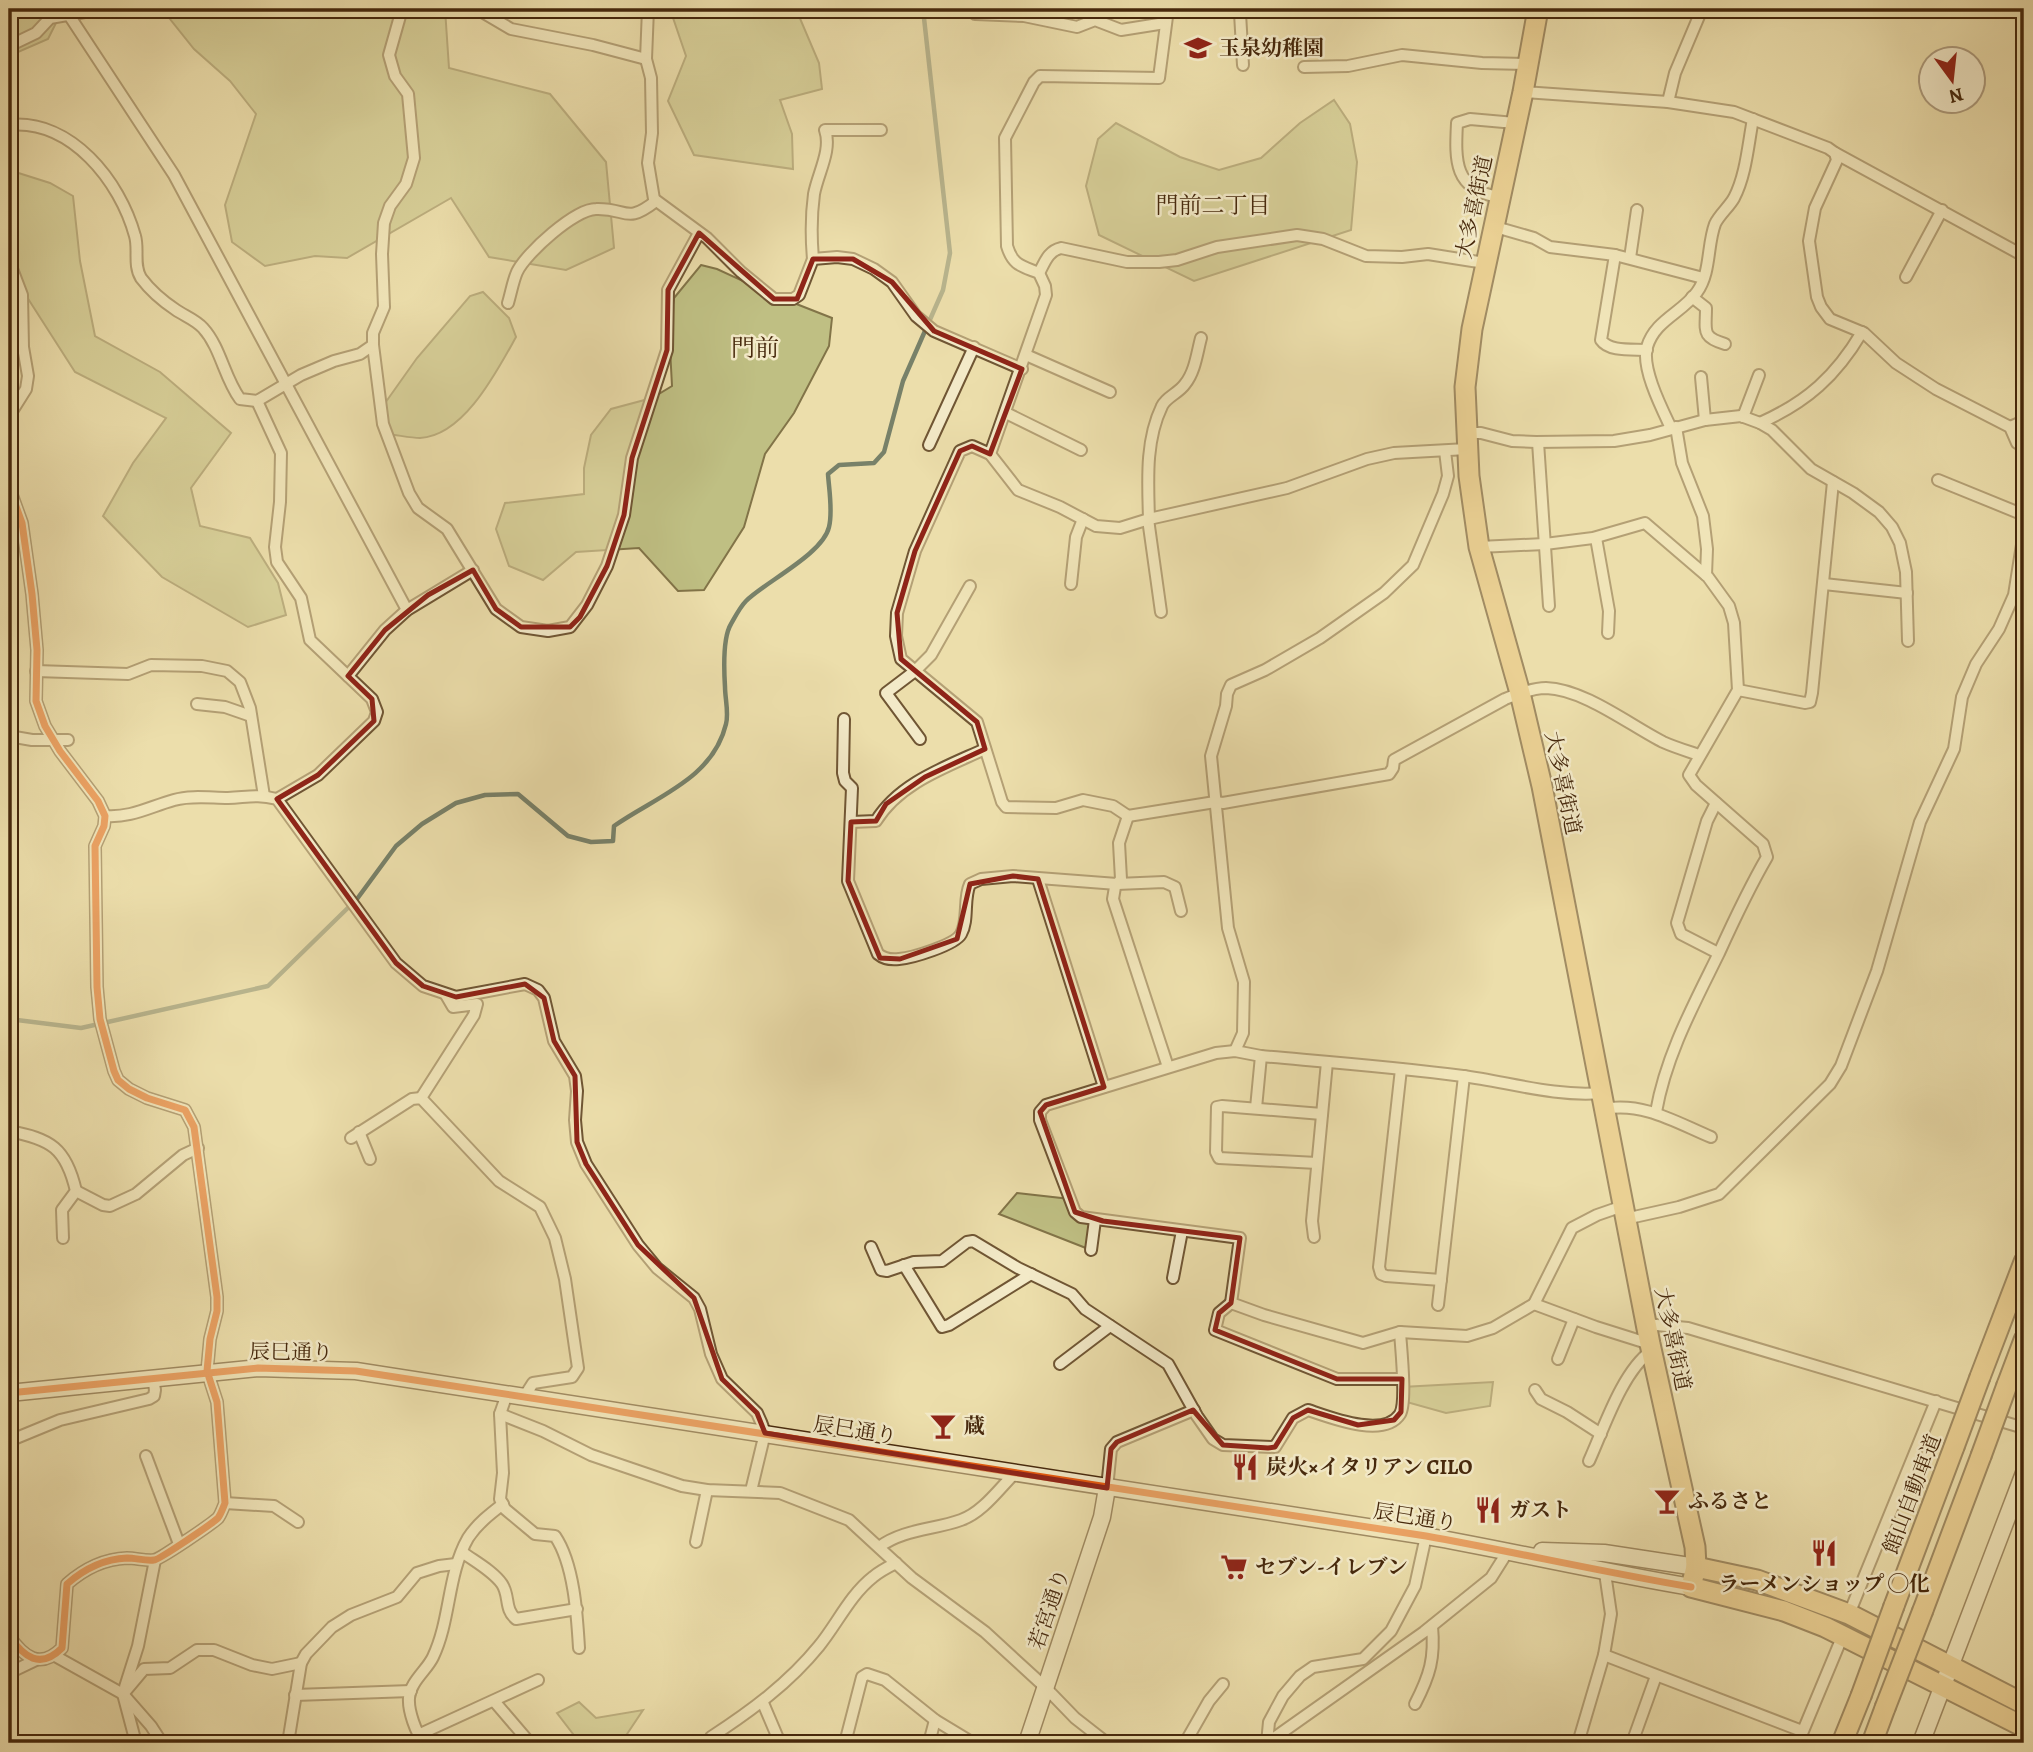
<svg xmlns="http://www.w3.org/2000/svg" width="2033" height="1752" font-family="Alegreya,'Noto Serif JP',serif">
	<rect width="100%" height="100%" fill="#ecdeab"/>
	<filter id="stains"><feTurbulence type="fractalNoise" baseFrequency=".00286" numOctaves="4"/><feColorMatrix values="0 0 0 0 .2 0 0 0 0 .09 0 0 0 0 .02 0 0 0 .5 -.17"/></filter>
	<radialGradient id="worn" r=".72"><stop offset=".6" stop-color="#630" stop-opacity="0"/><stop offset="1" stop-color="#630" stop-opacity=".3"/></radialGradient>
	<g fill="#bfbf83" stroke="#827448" stroke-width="2">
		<polygon points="9,9 63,9 48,39 9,56"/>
		<polygon points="162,9 445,9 449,68 550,94 606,162 614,248 566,270 489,257 451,198 347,258 315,256 265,266 232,242 225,205 256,114 230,81 194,49"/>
		<polygon points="670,9 796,9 819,63 822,89 780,100 792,134 793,169 694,155 668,101 686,56"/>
		<polygon points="1334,100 1350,124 1357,162 1351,230 1194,281 1099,235 1086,186 1098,139 1116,123 1180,157 1219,170 1261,158 1300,123"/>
		<polygon points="9,170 50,183 73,196 80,261 95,336 160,372 231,433 191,488 200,526 250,538 278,583 286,615 248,627 162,577 103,516 133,463 166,418 75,372 9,269"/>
		<polygon points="701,265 717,269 771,294 832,318 829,346 794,413 765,454 744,527 704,590 678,591 639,548 576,552 543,580 509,566 496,529 505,503 584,494 584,468 591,435 611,409 652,398 672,386 669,329 674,298"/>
		<path d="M483 292 509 318 516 337C497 371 464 436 420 438 410 438 398 435 387 434L378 413 417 358 470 296Z"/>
		<polygon points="1017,1193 1070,1199 1075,1212 1095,1220 1091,1250 999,1214"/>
		<polygon points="1493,1382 1490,1406 1446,1413 1403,1401 1402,1387"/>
		<polygon points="579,1702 596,1718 643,1710 621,1743 580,1743 557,1713"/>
	</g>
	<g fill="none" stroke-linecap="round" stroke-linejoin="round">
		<path stroke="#788169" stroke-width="4.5" d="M9 1019 81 1028 268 986 357 899 396 846 422 824 456 803 485 795 518 794 568 836 591 842 613 841 614 826C655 797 713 779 726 724 729 713 725 698 725 687 724 671 723 637 731 624 735 617 740 607 746 601 765 582 823 554 829 527 833 511 829 490 828 474L839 465 874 463 884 452 903 381 943 290 950 253 923 9"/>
		<defs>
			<g id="street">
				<polyline points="65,9 174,175 407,610"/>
				<polyline points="477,9 511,29 593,45 646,59"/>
				<polyline points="648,9 646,59 651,78 652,133 648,163 654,199 707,238 741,272 774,299 793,299 799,295 813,259 837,257 853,259 874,269 892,282 916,316 934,331 1022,369"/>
				<polyline points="970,9 975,14 1024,16 1077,27 1095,20 1121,30 1165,23"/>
				<polyline points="1220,9 1240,13 1243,65"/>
				<polyline points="9,46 36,33 50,18 102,9"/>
				<polyline points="1304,67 1348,66 1402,55 1482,63 1528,64"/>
				<polyline points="1523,92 1668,102 1734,112 1828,148 1835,153 1837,160 1815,208 1809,241 1817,297 1821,307 1830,319 1864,333 1896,363 1936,389 2010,427 2017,443 2024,447"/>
				<polyline points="1668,102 1675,73 1702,9"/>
				<path d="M9 125C71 119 120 181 135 236 139 249 133 265 141 278 150 290 164 302 176 310 185 316 196 320 203 328 221 348 224 377 240 399L257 401 301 375 334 361 360 354 373 345V333L384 307 382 254 384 223 390 206 406 184 414 158 408 94 395 76 389 55 402 9"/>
				<polyline points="1835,153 2024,256"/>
				<path d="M1499 197C1454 190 1455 161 1457 123L1470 119 1515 123"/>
				<polyline points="1492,226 1534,238 1550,247 1615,255 1703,278"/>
				<path d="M1615 255 1601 340C1609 352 1633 349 1647 350"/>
				<polyline points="1630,258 1637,210"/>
				<path d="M813 259C811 236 811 216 814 194 818 173 832 150 825 130H881"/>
				<polyline points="9,261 22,295 23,347 28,376 26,389 9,416"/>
				<path d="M1039 273C1045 262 1048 251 1061 248L1127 262H1159L1177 260 1217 247 1297 235 1323 239 1366 256 1402 257 1428 254 1485 263"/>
				<polyline points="1906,277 1942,210"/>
				<path d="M1692 297 1706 308C1706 331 1701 337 1725 344"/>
				<path d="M508 303C511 293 513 281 517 272 526 253 575 209 596 209 628 208 625 225 656 201"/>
				<polyline points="373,345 383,424 409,493 418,508 447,529 496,609 521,627 548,631 570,627 587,605 607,566 624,515 632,458 667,350 668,290 699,233"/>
				<polyline points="1026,355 1110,392"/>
				<polyline points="1701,377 1705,420"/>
				<polyline points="257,401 281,453 280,502 275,547 277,562 301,598 310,640 372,699 377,712 374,721 318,775 277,799"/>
				<polyline points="1006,413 1081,450"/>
				<polyline points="1743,417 1759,375"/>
				<path d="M1760 423C1807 402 1836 376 1862 332"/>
				<polyline points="1676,427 1682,463 1703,516 1707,549 1706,575"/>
				<polyline points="2010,427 2024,421"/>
				<path d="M1671 428C1662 409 1641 368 1647 347 1655 320 1682 313 1697 292 1711 273 1707 245 1715 224 1719 215 1729 207 1734 198 1746 175 1748 145 1753 119"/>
				<polyline points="1466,433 1481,433 1512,441 1536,442 1614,441 1650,435 1705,420 1741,416 1760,423 1772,430 1811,469 1853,493 1879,512 1892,527 1900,543 1906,572 1908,641"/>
				<polyline points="1538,442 1549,606"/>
				<polyline points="929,445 974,347"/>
				<path d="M990 454 1046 295 1045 286 1039 273C1022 266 1013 266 1007 246L1005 138 1034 82 1040 76 1159 78 1168 9"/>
				<polyline points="1938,480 2024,515"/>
				<path d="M9 487 22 523 32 594 37 650 36 701 45 726 60 751 98 801 105 816 104 826 95 846 97 987 100 1019 114 1071 118 1080 129 1089 147 1098 185 1110 194 1127 217 1297V1311L210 1339 207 1371 217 1402 225 1503C223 1508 221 1514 218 1518 213 1523 159 1560 154 1560 145 1561 136 1558 127 1558 103 1559 84 1569 67 1584L62 1648C40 1670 24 1657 9 1636"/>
				<polyline points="1148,519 1161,612"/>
				<path d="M1149 519C1148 482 1145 441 1162 406 1166 397 1179 393 1185 384 1195 372 1197 353 1201 338"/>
				<polyline points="1596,538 1609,611 1608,633"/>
				<path d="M1479 547 1545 544 1593 538 1645 523 1708 577 1729 606 1734 623 1738 690 1689 775 1696 785 1763 844 1767 857C1749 888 1734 920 1719 953 1694 1004 1666 1055 1656 1112"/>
				<polyline points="1071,584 1076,537 1083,519"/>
				<polyline points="1824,584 1907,593"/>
				<polyline points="36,671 128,674 151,665 202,666 227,671 240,682 250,708 264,796"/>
				<polyline points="348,676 385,630 407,610 473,570"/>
				<polyline points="1738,690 1805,703 1810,702 1812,693 1833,482"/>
				<polyline points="197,704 225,707 251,716"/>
				<path d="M844 719 843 773 845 781 852 788 848 881 878 954C884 959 891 960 899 959 912 958 955 945 961 934 969 920 963 899 970 884L981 879 1013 876 1117 884 1164 882 1175 887 1181 911"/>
				<polyline points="9,736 32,740 68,740"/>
				<polyline points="920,739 886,693 915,671 931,655 970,586"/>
				<polyline points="1716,803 1707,821 1677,923 1681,934 1718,953"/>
				<path d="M105 816C131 818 149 807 174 800 191 795 211 798 228 798 249 797 256 794 277 799L396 963 423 986 456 997 525 984 538 990 544 998 554 1041 575 1076 577 1091 575 1120 577 1142 586 1164 638 1245 657 1268 694 1298 700 1309 711 1354 722 1379 757 1413 761 1422 765 1433 751 1491"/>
				<path d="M1128 816 1215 802 1223 803 1389 774 1393 768 1394 760 1505 699C1517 694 1533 688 1546 688 1584 689 1631 726 1663 742 1674 747 1687 751 1699 755"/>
				<path d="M851 822 876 821C899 783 946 767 985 749"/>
				<polyline points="1038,879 1104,1087"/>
				<polyline points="1235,1051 1243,1033 1244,982 1228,928 1211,756 1226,706 1227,694 1231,685 1265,670 1320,638 1384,593 1413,565 1443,494 1448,476 1445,451"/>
				<polyline points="1168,1067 1113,899 1115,887 1121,879 1119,843 1128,816 1113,806 1083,800 1056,808 1006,807 1002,802 977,722 901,659 896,636 897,613 915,551 955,462 960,451 972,446 990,454 1018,490 1060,507 1096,526 1120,528 1149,519 1287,488 1367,459 1394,453 1467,449"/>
				<polyline points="1401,1069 1379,1267 1381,1274 1386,1276 1441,1280"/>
				<path d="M1601 1093C1556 1097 1508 1082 1463 1076 1396 1067 1328 1062 1261 1056L1235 1051 1216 1053 1046 1105 1040 1112V1120L1075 1212 1081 1217 1240 1238 1231 1303 1264 1315 1363 1343 1400 1332 1467 1336 1493 1328 1534 1304 1596 1327 1650 1344"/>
				<polyline points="421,1098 474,1015 477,1004 453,1007 446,995"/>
				<polyline points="1256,1108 1261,1056"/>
				<path d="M1604 1109C1644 1102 1675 1122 1711 1137"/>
				<path d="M9 1131C51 1139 66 1148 76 1191L62 1210 63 1238"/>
				<polyline points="359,1132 370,1159"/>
				<polyline points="351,1138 412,1099 421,1098 499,1181 540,1207 555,1238 565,1279 578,1368 572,1377 533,1383 524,1397"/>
				<polyline points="1317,1163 1219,1158 1216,1152 1217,1107 1222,1106 1322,1114"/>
				<polyline points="76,1191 103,1205 110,1206 136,1194 183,1155 198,1148"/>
				<polyline points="1625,1219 1679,1207 1719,1194 1830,1084 1841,1066 1877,971 1920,822 1954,749 1962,697 1976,664 1999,629 2014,595 2024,532"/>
				<polyline points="1314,1237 1312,1221 1327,1062"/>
				<path d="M871 1247 881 1270 887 1271 914 1262 942 1261 967 1242 973 1241 1018 1268 1072 1294 1085 1309 1168 1364 1197 1416 1213 1439 1223 1445 1275 1447 1293 1418 1308 1410C1329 1417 1384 1439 1400 1414 1407 1402 1401 1348 1400 1332"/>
				<polyline points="1091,1250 1095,1220"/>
				<polyline points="904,1265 942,1327 949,1325 1031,1274"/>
				<polyline points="1173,1278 1182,1231"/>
				<polyline points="1231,1303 1219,1313 1215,1330 1337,1379 1402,1379"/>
				<polyline points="1534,1304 1572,1228 1597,1215 1623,1206"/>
				<polyline points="1438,1305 1464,1076"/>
				<polyline points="1646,1324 1688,1328 2024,1428"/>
				<polyline points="1558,1359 1574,1319"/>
				<polyline points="1060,1364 1110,1326"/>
				<polyline points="1535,1390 1541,1399 1567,1412 1601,1434"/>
				<path d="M507 1394 500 1414 503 1473 500 1499 505 1509 535 1534 555 1536C574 1564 577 1614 579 1648"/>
				<polyline points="500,1414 543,1431 591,1455 682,1486 707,1490 780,1493 849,1520 912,1578 985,1632 1045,1687 1075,1718 1107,1743"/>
				<polyline points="9,1441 60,1420 149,1399 154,1396 155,1390 153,1378"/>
				<polyline points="146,1456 179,1544"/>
				<path d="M1589 1461C1604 1428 1622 1372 1651 1351"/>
				<polyline points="1107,1488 1111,1449 1117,1442 1194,1410"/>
				<polyline points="225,1503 274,1506 298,1522"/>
				<polyline points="696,1542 707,1490"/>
				<path d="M879 1547C904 1529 933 1530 961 1520 982 1513 999 1489 1014 1474"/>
				<path d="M462 1552C474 1561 493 1571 502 1584 510 1596 504 1609 516 1619L577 1609"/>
				<polyline points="1849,1614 1936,1401"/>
				<polyline points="1604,1655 1802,1731"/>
				<polyline points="55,1656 123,1694 151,1726 162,1743"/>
				<polyline points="9,1673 36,1660"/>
				<polyline points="125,1687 138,1646 155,1560"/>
				<polyline points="295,1695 411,1691"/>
				<polyline points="494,1701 530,1743"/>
				<polyline points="763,1703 780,1743"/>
				<path d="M1415 1704C1430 1675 1435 1658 1432 1626"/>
				<polyline points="418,1735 538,1680"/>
				<polyline points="136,1743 123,1694 144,1669 170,1668 197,1650 214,1650 252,1665 272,1669 301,1663"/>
				<polyline points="288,1743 301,1663 306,1654 332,1627 351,1615 397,1597 417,1573 439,1566 456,1564"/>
				<path d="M424 1743C416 1733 408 1711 409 1698 410 1682 427 1670 433 1657 451 1619 447 1575 468 1538 477 1524 490 1514 503 1504"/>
				<path d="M709 1743 711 1737C751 1711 789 1683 819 1646 837 1624 850 1595 873 1577 880 1571 888 1567 896 1563"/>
				<polyline points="845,1743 862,1677 867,1674 885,1680 935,1720 973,1743"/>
				<polyline points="929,1743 935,1720"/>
				<polyline points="1185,1743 1209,1701 1223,1684"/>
				<polyline points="1267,1743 1424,1632 1491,1578 1508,1551"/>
				<polyline points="1267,1743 1269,1722 1283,1696 1300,1676 1313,1667 1363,1659 1391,1631 1415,1586 1426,1536"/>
				<polyline points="1578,1743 1604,1655 1611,1614 1605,1573"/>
				<polyline points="1632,1743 1656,1676"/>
				<polyline points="1798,1743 1843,1635"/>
			</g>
			<g id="secondary">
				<path d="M9 1393 258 1368 356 1371 1426 1536C1515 1552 1602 1572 1691 1587"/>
				<polyline points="1542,1551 1604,1553 1696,1567"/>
				<polyline points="1027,1743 1102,1517 1107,1488"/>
				<polyline points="1921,1743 2024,1473"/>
			</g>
			<g id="highway">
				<polyline points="1538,9 1523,92 1472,329 1465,387 1469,476 1479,547 1520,693 1542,786 1650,1344 1695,1547 1696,1567 1691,1587 1784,1611 1825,1627 2024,1727"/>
				<polyline points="1980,1377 2024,1262"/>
				<polyline points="2007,1385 2024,1340"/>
				<polyline points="1696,1567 1757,1580 1849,1614 2024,1704"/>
				<polyline points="1894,1606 1954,1447"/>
				<polyline points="1923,1610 1981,1456"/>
				<polyline points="1842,1743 1861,1696"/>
				<polyline points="1872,1743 1885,1708"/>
			</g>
		</defs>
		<use href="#street" stroke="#705634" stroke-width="14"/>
		<use href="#secondary" stroke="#46280c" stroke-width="19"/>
		<use href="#highway" stroke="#46280c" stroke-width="23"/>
		<use href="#street" stroke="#f3eac8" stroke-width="10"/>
		<use href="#secondary" stroke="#f3eac8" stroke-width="16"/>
		<use href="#highway" stroke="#e6bf76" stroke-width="19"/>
		<defs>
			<g id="highway-bridge">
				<polyline points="1954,1447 1980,1377"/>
				<polyline points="1981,1456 2007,1385"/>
				<polyline points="1861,1696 1894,1606"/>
				<polyline points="1885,1708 1923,1610"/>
			</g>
		</defs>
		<use href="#highway-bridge" stroke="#46280c" stroke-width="23" stroke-linecap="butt"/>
		<use href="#highway-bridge" stroke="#e6bf76" stroke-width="19"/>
		<defs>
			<g id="cycleway">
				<path d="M9 487 22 523 32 594 37 650 36 701 45 726 60 751 98 801 105 816 104 826 95 846 97 987 100 1019 114 1071 118 1080 129 1089 147 1098 185 1110 194 1127 217 1297V1311L210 1339 207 1371 217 1402 225 1503C223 1508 221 1514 218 1518 213 1523 159 1560 154 1560 145 1561 136 1558 127 1558 103 1559 84 1569 67 1584L62 1648C40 1670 24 1657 9 1636"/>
				<path d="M9 1393 258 1368 356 1371 1426 1536C1515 1552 1602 1572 1691 1587"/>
			</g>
		</defs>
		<use href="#cycleway" stroke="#f3eac8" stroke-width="11"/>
		<use href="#cycleway" stroke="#e8590c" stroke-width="7"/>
	</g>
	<path d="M0 0H2033V1752H0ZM699 233 774 299H797L813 259H853L892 282 934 331 1022 369 990 454 972 446 960 451 915 551 897 613 901 659 977 722 985 749 925 777 886 804 876 821 851 822 848 881 880 958 900 959 957 939 970 884 1013 876 1038 879 1104 1087 1046 1105 1040 1112 1075 1212 1103 1221 1240 1238 1231 1303 1219 1313 1215 1330 1337 1379H1402L1401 1412 1394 1420 1358 1425 1308 1410 1293 1418 1275 1447 1268 1448 1223 1445 1193 1410 1117 1442 1111 1449 1107 1488 765 1433 757 1413 722 1379 694 1298 638 1245 586 1164 577 1142 575 1076 554 1041 544 998 525 984 456 997 423 986 396 963 277 799 318 775 374 721 372 699 348 676 385 630 428 595 473 570 496 609 521 627H570L580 617 607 566 624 515 632 458 667 350 668 290Z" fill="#ecdeab" fill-opacity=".55" fill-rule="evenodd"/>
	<path fill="none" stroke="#8f2418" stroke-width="5" stroke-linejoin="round" d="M699 233 774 299H797L813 259H853L892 282 934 331 1022 369 990 454 972 446 960 451 915 551 897 613 901 659 977 722 985 749 925 777 886 804 876 821 851 822 848 881 880 958 900 959 957 939 970 884 1013 876 1038 879 1104 1087 1046 1105 1040 1112 1075 1212 1103 1221 1240 1238 1231 1303 1219 1313 1215 1330 1337 1379H1402L1401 1412 1394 1420 1358 1425 1308 1410 1293 1418 1275 1447 1268 1448 1223 1445 1193 1410 1117 1442 1111 1449 1107 1488 765 1433 757 1413 722 1379 694 1298 638 1245 586 1164 577 1142 575 1076 554 1041 544 998 525 984 456 997 423 986 396 963 277 799 318 775 374 721 372 699 348 676 385 630 428 595 473 570 496 609 521 627H570L580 617 607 566 624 515 632 458 667 350 668 290Z"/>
	<defs>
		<symbol id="school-bare" viewBox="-9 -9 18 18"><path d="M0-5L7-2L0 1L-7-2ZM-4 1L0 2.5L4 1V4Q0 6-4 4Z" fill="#8f2418" stroke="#f3eac8" stroke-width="2.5" paint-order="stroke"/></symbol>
		<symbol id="bar-bare" viewBox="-9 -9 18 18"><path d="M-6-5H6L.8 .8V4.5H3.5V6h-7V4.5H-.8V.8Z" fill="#8f2418" stroke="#f3eac8" stroke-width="2.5" paint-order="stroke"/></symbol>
		<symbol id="restaurant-bare" viewBox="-9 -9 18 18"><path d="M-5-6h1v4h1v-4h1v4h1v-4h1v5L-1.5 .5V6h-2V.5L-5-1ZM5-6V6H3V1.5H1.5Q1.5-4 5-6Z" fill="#8f2418" stroke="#f3eac8" stroke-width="2.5" paint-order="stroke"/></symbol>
		<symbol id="supermarket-bare" viewBox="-9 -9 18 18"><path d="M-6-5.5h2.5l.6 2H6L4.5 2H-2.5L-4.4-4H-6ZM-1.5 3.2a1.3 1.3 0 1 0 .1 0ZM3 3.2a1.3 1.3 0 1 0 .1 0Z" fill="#8f2418" stroke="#f3eac8" stroke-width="2.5" paint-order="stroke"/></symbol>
	</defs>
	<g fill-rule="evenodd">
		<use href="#school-bare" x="1179" y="29" width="38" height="38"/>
		<use href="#bar-bare" x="924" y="1407" width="38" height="38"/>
		<use href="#restaurant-bare" x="1226" y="1448" width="38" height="38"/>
		<use href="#bar-bare" x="1648" y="1482" width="38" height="38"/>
		<use href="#restaurant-bare" x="1469" y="1491" width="38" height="38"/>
		<use href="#restaurant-bare" x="1805" y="1534" width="38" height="38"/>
		<use href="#supermarket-bare" x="1215" y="1548" width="38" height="38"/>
	</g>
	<g text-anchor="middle" stroke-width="5" stroke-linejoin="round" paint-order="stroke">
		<g font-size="21" font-weight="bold" fill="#46280c" stroke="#f3eac8" text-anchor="start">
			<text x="1219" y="55">玉泉幼稚園</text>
			<text x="964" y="1433">蔵</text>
			<text x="1266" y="1474">炭火×イタリアン CILO</text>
			<text x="1688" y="1508">ふるさと</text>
			<text x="1509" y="1517">ガスト</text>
			<text x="1255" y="1574">セブン-イレブン</text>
			<text x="1824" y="1591" text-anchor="middle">ラーメンショップ ◯化</text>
		</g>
		<g font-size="21" fill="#46280c" stroke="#f3eac8">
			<text transform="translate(1474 207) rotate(-78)" y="7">大多喜街道</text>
			<text transform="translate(1563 783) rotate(78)" y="7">大多喜街道</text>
			<text transform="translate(1673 1339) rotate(78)" y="7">大多喜街道</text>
			<text transform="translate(291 1352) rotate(1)" y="7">辰巳通り</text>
			<text transform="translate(855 1430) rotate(9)" y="7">辰巳通り</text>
			<text transform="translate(1912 1494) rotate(-69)" y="7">館山自動車道</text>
			<text transform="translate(1415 1517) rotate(9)" y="7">辰巳通り</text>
			<text transform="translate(1049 1609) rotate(-71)" y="7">若宮通り</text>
		</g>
		<g font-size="23" fill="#46280c" stroke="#f3eac8">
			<text x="1213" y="213">門前二丁目</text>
		</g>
		<g font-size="24" fill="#46280c" stroke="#f3eac8">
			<text x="755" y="356">門前</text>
		</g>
	</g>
	<rect width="2033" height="1752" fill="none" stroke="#ecdeab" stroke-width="35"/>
	<rect x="10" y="10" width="2012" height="1731" fill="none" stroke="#46280c" stroke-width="3.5"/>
	<rect x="18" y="18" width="1998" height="1717" fill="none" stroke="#46280c" stroke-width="2"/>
	<g transform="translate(1952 80) rotate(165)"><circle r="33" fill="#f3eac8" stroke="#ae9c7d" stroke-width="2"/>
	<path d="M0-5L12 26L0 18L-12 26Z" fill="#8f2418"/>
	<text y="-10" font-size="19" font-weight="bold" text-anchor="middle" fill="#46280c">N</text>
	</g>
	<rect width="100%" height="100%" filter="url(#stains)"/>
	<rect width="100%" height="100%" fill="url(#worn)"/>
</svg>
